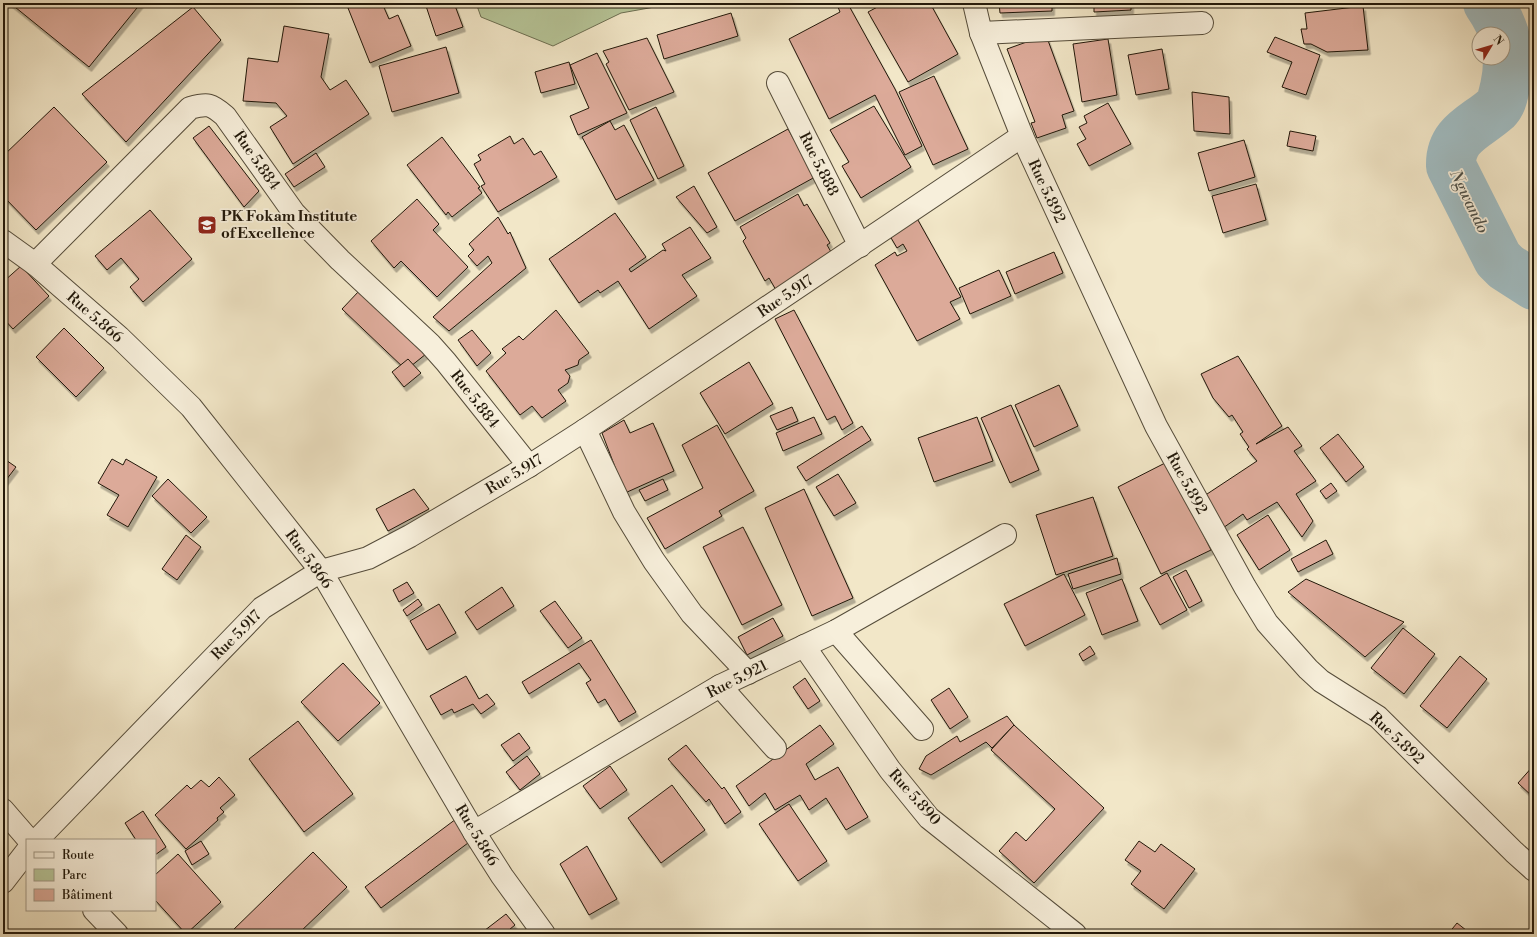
<svg xmlns="http://www.w3.org/2000/svg" width="1537" height="937" font-family="'Libre Bodoni',serif">
	<defs>
		<filter id="shadow"><feDropShadow dx="2.5" dy="4.5" stdDeviation="0" flood-color="#0004"/></filter>
	</defs>
	<rect width="100%" height="100%" fill="#f2e7c8"/>
	<filter id="stains"><feTurbulence type="fractalNoise" baseFrequency=".005" numOctaves="4"/><feColorMatrix values="0 0 0 0 .2 0 0 0 0 .09 0 0 0 0 .02 0 0 0 .5 -.17"/></filter>
	<radialGradient id="worn" r=".72"><stop offset=".6" stop-color="#630" stop-opacity="0"/><stop offset="1" stop-color="#630" stop-opacity=".3"/></radialGradient>
	<polygon fill="#b7c699" stroke="#6c6f52" points="476,3 677,3 621,13 553,46 481,17"/>
	<g fill="none" stroke-linecap="round" stroke-linejoin="round">
		<path stroke="#a1bcc1" stroke-width="50" d="M1488 3C1507 30 1512 55 1505 87 1503 95 1502 103 1496 109 1476 127 1450 134 1451 166L1498 259 1506 267 1534 285"/>
	</g>
	<g fill="#dcaa99" stroke="#21180a" filter="url(#shadow)">
		<polygon points="10,3 141,3 89,67"/>
		<polygon points="359,3 382,3 389,19 398,15 411,46 370,63 348,8"/>
		<polygon points="425,3 454,3 463,27 436,36"/>
		<polygon points="885,3 930,3 958,54 908,82 868,12"/>
		<polygon points="999,3 1052,3 1052,11 1000,13"/>
		<polygon points="1094,3 1131,3 1131,10 1094,12"/>
		<polygon points="848,4 895,89 922,146 905,155 875,95 829,119 789,39 840,12 838,7"/>
		<polygon points="1363,6 1368,50 1327,52 1311,44 1304,44 1301,29 1307,29 1305,13"/>
		<polygon points="193,7 221,40 126,142 82,94"/>
		<polygon points="731,13 738,36 664,59 657,35"/>
		<polygon points="284,26 329,34 321,77 330,90 346,80 369,114 293,164 270,127 287,116 276,103 243,101 248,58 278,62"/>
		<polygon points="1046,35 1074,111 1062,115 1066,128 1037,138 1031,123 1035,122 1007,49"/>
		<polygon points="1275,37 1320,55 1306,95 1282,87 1292,62 1267,52"/>
		<polygon points="647,38 674,92 629,110 606,64 609,62 603,51"/>
		<polygon points="1108,39 1117,95 1082,102 1073,44"/>
		<polygon points="446,47 459,93 392,112 379,66"/>
		<polygon points="1162,49 1169,89 1136,95 1128,55"/>
		<polygon points="597,53 627,113 578,135 570,116 589,108 570,65"/>
		<polygon points="569,62 575,84 541,93 535,72"/>
		<polygon points="934,76 968,149 933,165 899,92"/>
		<polygon points="1192,92 1229,97 1230,134 1194,131"/>
		<polygon points="1108,103 1131,144 1089,166 1077,144 1086,139 1079,127 1087,123 1084,116"/>
		<polygon points="874,106 911,167 861,198 842,166 849,162 830,130"/>
		<polygon points="54,107 107,162 36,230 3,196 3,156"/>
		<polygon points="656,107 684,166 658,179 630,120"/>
		<polygon points="610,121 615,130 624,125 654,180 616,200 582,137"/>
		<polygon points="209,126 259,191 244,207 193,138"/>
		<polygon points="788,129 815,177 735,221 708,173"/>
		<polygon points="1290,131 1316,136 1313,151 1287,146"/>
		<polygon points="510,136 514,144 523,138 534,155 541,151 557,177 498,212 481,186 485,184 474,164 481,160 478,155"/>
		<polygon points="442,137 480,187 478,188 482,193 452,217 448,212 446,215 407,165"/>
		<polygon points="1244,140 1255,177 1209,191 1198,153"/>
		<polygon points="316,153 325,167 294,187 285,174"/>
		<polygon points="1256,184 1266,220 1223,233 1212,196"/>
		<polygon points="694,186 717,227 707,233 676,197"/>
		<polygon points="798,194 804,206 807,204 830,243 827,245 834,257 776,290 769,278 765,281 743,241 746,238 740,227"/>
		<polygon points="417,199 439,224 433,230 468,267 437,297 401,261 394,268 371,241"/>
		<polygon points="150,210 192,259 143,302 130,287 139,279 121,258 107,270 95,256"/>
		<polygon points="615,213 646,257 629,269 631,272 663,250 666,251 662,244 690,227 711,258 682,275 697,296 649,329 618,281 600,293 598,290 579,303 549,259"/>
		<polygon points="914,213 961,297 950,302 960,319 917,341 875,265 895,252 897,256 907,251 903,244 897,248 887,231"/>
		<polygon points="498,217 508,234 510,232 526,268 449,331 433,317 492,263 488,256 477,266 468,256 474,250 469,244"/>
		<polygon points="1054,252 1063,273 1015,294 1006,272"/>
		<polygon points="21,266 49,296 13,329 3,318 3,282"/>
		<polygon points="999,270 1011,296 970,314 959,288"/>
		<polygon points="359,291 426,354 406,370 342,309"/>
		<polygon points="556,310 589,353 579,360 578,365 565,370 570,376 568,383 558,390 566,401 542,418 532,406 520,415 486,371 506,353 502,349 519,336 523,340"/>
		<polygon points="794,310 853,423 842,430 835,416 827,420 775,319"/>
		<polygon points="64,328 104,368 76,397 36,357"/>
		<polygon points="472,330 491,353 477,366 458,340"/>
		<polygon points="1238,356 1282,426 1256,444 1288,427 1302,446 1294,451 1316,481 1296,494 1313,521 1302,537 1277,502 1247,520 1243,514 1220,530 1201,498 1257,461 1247,449 1249,447 1240,434 1243,432 1232,415 1229,417 1213,398 1201,374"/>
		<polygon points="408,359 421,373 404,387 392,372"/>
		<polygon points="749,362 773,404 725,434 700,393"/>
		<polygon points="1059,385 1078,426 1034,447 1015,405"/>
		<polygon points="1011,405 1039,470 1010,483 981,418"/>
		<polygon points="792,407 798,421 777,430 770,416"/>
		<polygon points="814,417 822,434 783,451 776,433"/>
		<polygon points="977,417 993,461 934,482 918,438"/>
		<polygon points="624,420 630,433 653,423 674,471 625,493 602,433"/>
		<polygon points="717,425 754,491 719,511 722,516 665,549 647,518 703,488 682,445"/>
		<polygon points="862,426 871,440 806,481 797,467"/>
		<polygon points="1338,434 1364,467 1346,482 1320,448"/>
		<polygon points="3,458 16,467 3,484"/>
		<polygon points="112,459 123,465 126,459 157,477 128,527 107,515 119,495 98,483"/>
		<polygon points="1167,462 1211,550 1161,574 1118,487"/>
		<polygon points="838,474 856,503 834,516 816,487"/>
		<polygon points="168,479 207,517 191,533 152,496"/>
		<polygon points="663,479 668,490 645,501 639,490"/>
		<polygon points="1331,483 1337,491 1326,499 1320,491"/>
		<polygon points="414,489 429,509 388,531 376,509"/>
		<polygon points="804,489 853,598 812,616 765,508"/>
		<polygon points="1093,497 1113,556 1056,575 1036,515"/>
		<polygon points="1268,515 1290,550 1259,570 1237,535"/>
		<polygon points="743,527 782,605 742,625 703,547"/>
		<polygon points="186,535 201,547 177,580 162,569"/>
		<polygon points="1326,540 1333,554 1298,572 1291,559"/>
		<polygon points="1117,558 1121,574 1073,589 1068,574"/>
		<polygon points="1186,570 1202,601 1189,608 1173,577"/>
		<polygon points="1167,573 1187,610 1160,625 1140,588"/>
		<polygon points="1064,574 1085,615 1025,646 1004,604"/>
		<polygon points="1122,579 1138,621 1102,635 1086,593"/>
		<polygon points="1306,579 1404,622 1365,657 1288,592"/>
		<polygon points="407,582 414,593 399,602 393,590"/>
		<polygon points="502,587 514,606 477,630 465,612"/>
		<polygon points="418,599 422,605 407,616 403,610"/>
		<polygon points="555,601 582,638 568,648 540,611"/>
		<polygon points="439,604 456,633 427,650 410,621"/>
		<polygon points="773,618 783,636 747,655 738,637"/>
		<polygon points="1403,628 1435,654 1404,694 1371,668"/>
		<polygon points="591,640 636,712 619,722 605,699 598,703 586,683 591,680 579,663 529,694 522,682"/>
		<polygon points="1090,646 1095,654 1083,661 1079,654"/>
		<polygon points="1460,656 1487,679 1447,728 1420,706"/>
		<polygon points="343,663 380,703 338,741 301,702"/>
		<polygon points="466,676 479,699 487,694 495,704 481,714 473,704 454,713 452,709 441,715 430,696"/>
		<polygon points="805,678 820,701 808,709 793,687"/>
		<polygon points="949,688 968,717 950,729 931,700"/>
		<polygon points="1007,716 1014,725 992,748 986,742 931,775 919,769 926,756 957,736 960,742"/>
		<polygon points="298,721 353,794 304,832 249,759"/>
		<polygon points="820,725 834,744 806,764 815,780 838,767 868,817 846,830 826,798 809,810 800,795 775,810 765,793 749,806 736,786"/>
		<polygon points="1014,725 1104,808 1034,883 999,851 1016,832 1026,841 1055,809 991,750"/>
		<polygon points="519,733 530,748 513,761 501,745"/>
		<polygon points="686,745 722,789 724,787 741,812 725,824 709,799 706,802 668,759"/>
		<polygon points="527,756 540,774 520,790 506,772"/>
		<polygon points="1534,765 1534,798 1518,783"/>
		<polygon points="610,766 627,790 600,809 583,786"/>
		<polygon points="219,777 235,795 220,808 224,812 217,818 218,820 186,849 155,815 187,785 191,789 201,780 209,787"/>
		<polygon points="672,785 705,830 661,863 628,818"/>
		<polygon points="789,804 827,861 798,881 759,824"/>
		<polygon points="143,811 166,847 155,855 155,840 136,840 125,823"/>
		<polygon points="456,819 472,840 381,908 365,887"/>
		<polygon points="201,841 209,854 192,865 185,851"/>
		<polygon points="1139,841 1155,852 1161,844 1195,869 1164,909 1131,884 1141,871 1125,860"/>
		<polygon points="587,846 617,899 589,915 560,864"/>
		<polygon points="313,852 347,887 298,934 229,934"/>
		<polygon points="178,854 221,902 186,934 155,900 155,875"/>
		<polygon points="506,914 515,925 504,934 480,934"/>
		<polygon points="1457,923 1471,934 1448,934"/>
	</g>
	<g fill="none" stroke-linecap="round" stroke-linejoin="round">
		<defs>
			<g id="minor">
				<polyline points="974,3 981,33 1022,136 1156,426 1245,587 1267,623 1308,669 1321,681 1378,717 1514,852 1534,870"/>
				<polyline points="981,33 1202,23"/>
				<polyline points="778,83 860,246"/>
				<polyline points="3,241 35,264 119,337 191,407 321,571 474,832 502,876 544,934"/>
				<path d="M35 264 190 108C208 103 211 104 225 116L294 213 340 260 430 344 446 362 529 466"/>
				<polyline points="585,430 624,512 654,561 692,614 748,673"/>
				<polyline points="836,631 922,729"/>
				<polyline points="804,646 890,770 929,818 1075,934"/>
				<polyline points="720,686 775,748"/>
				<polyline points="3,810 29,840"/>
				<polyline points="474,832 720,686 836,631 1005,535"/>
				<polyline points="37,840 262,608 321,571 368,558 410,536 529,466 585,430 1022,136"/>
				<polyline points="3,882 27,851"/>
				<polyline points="94,910 117,934"/>
			</g>
		</defs>
		<use href="#minor" stroke="#554c3a" stroke-width="24"/>
		<use href="#minor" stroke="#f7efdb" stroke-width="22"/>
	</g>
	<defs>
		<symbol id="university-square" viewBox="-11 -11 22 22"><rect x="-9" y="-9" width="18" height="18" rx="4" fill="#8f2418" stroke="#f7efdb"/><path d="M0-5L7-2L0 1L-7-2ZM-4 1L0 2.5L4 1V4Q0 6-4 4Z" fill="#fff"/></symbol>
	</defs>
	<g fill-rule="evenodd">
		<use href="#university-square" x="196" y="214" width="22" height="22"/>
	</g>
	<g text-anchor="middle" stroke-width="3.5" stroke-linejoin="round" paint-order="stroke">
		<g font-size="15" fill="#21180a" stroke="#f7efdb">
			<text transform="translate(257 160) rotate(55)" y="5">Rue 5.884</text>
			<text transform="translate(819 164) rotate(63)" y="5">Rue 5.888</text>
			<text transform="translate(1047 191) rotate(65)" y="5">Rue 5.892</text>
			<text transform="translate(785 296) rotate(-34)" y="5">Rue 5.917</text>
			<text transform="translate(95 317) rotate(41)" y="5">Rue 5.866</text>
			<text transform="translate(475 399) rotate(52)" y="5">Rue 5.884</text>
			<text transform="translate(514 474) rotate(-31)" y="5">Rue 5.917</text>
			<text transform="translate(1187 483) rotate(61)" y="5">Rue 5.892</text>
			<text transform="translate(309 559) rotate(54)" y="5">Rue 5.866</text>
			<text transform="translate(236 635) rotate(-45)" y="5">Rue 5.917</text>
			<text transform="translate(737 679) rotate(-27)" y="5">Rue 5.921</text>
			<text transform="translate(1397 738) rotate(43)" y="5">Rue 5.892</text>
			<text transform="translate(915 797) rotate(48)" y="5">Rue 5.890</text>
			<text transform="translate(477 835) rotate(59)" y="5">Rue 5.866</text>
		</g>
		<g font-size="15" font-weight="bold" fill="#21180a" stroke="#f7efdb" text-anchor="start">
			<text x="221" y="221">PK Fokam Institute<tspan x="221" dy="17">of Excellence</tspan></text>
		</g>
		<g font-size="16" font-style="italic" fill="#4e514a" stroke="#f7efdb">
			<text transform="translate(1470 201) rotate(64)" y="6">Ngwando</text>
		</g>
	</g>
	<rect width="1537" height="937" fill="none" stroke="#f2e7c8" stroke-width="16"/>
	<rect x="4" y="4" width="1529" height="929" fill="none" stroke="#21180a" stroke-width="2"/>
	<rect x="8" y="8" width="1521" height="921" fill="none" stroke="#21180a"/>
	<rect x="26" y="839" width="130" height="72" fill="#f7efdb" stroke="#a19987"/>
	<rect x="34" y="852" width="20" height="6" fill="#f7efdb" stroke="#a19987"/>
	<text x="62" y="859" font-size="12" fill="#21180a">Route</text>
	<rect x="34" y="869" width="20" height="12" fill="#b7c699" stroke="#a19987"/>
	<text x="62" y="879" font-size="12" fill="#21180a">Parc</text>
	<rect x="34" y="889" width="20" height="12" fill="#dcaa99" stroke="#a19987"/>
	<text x="62" y="899" font-size="12" fill="#21180a">Bâtiment</text>
	<g transform="translate(1491 46) rotate(52)"><circle r="19" fill="#f7efdb" stroke="#a19987"/>
	<path d="M0-3L7 15L0 10L-7 15Z" fill="#8f2418"/>
	<text y="-6" font-size="11" font-weight="bold" text-anchor="middle" fill="#21180a">N</text>
	</g>
	<rect width="100%" height="100%" filter="url(#stains)"/>
	<rect width="100%" height="100%" fill="url(#worn)"/>
</svg>
